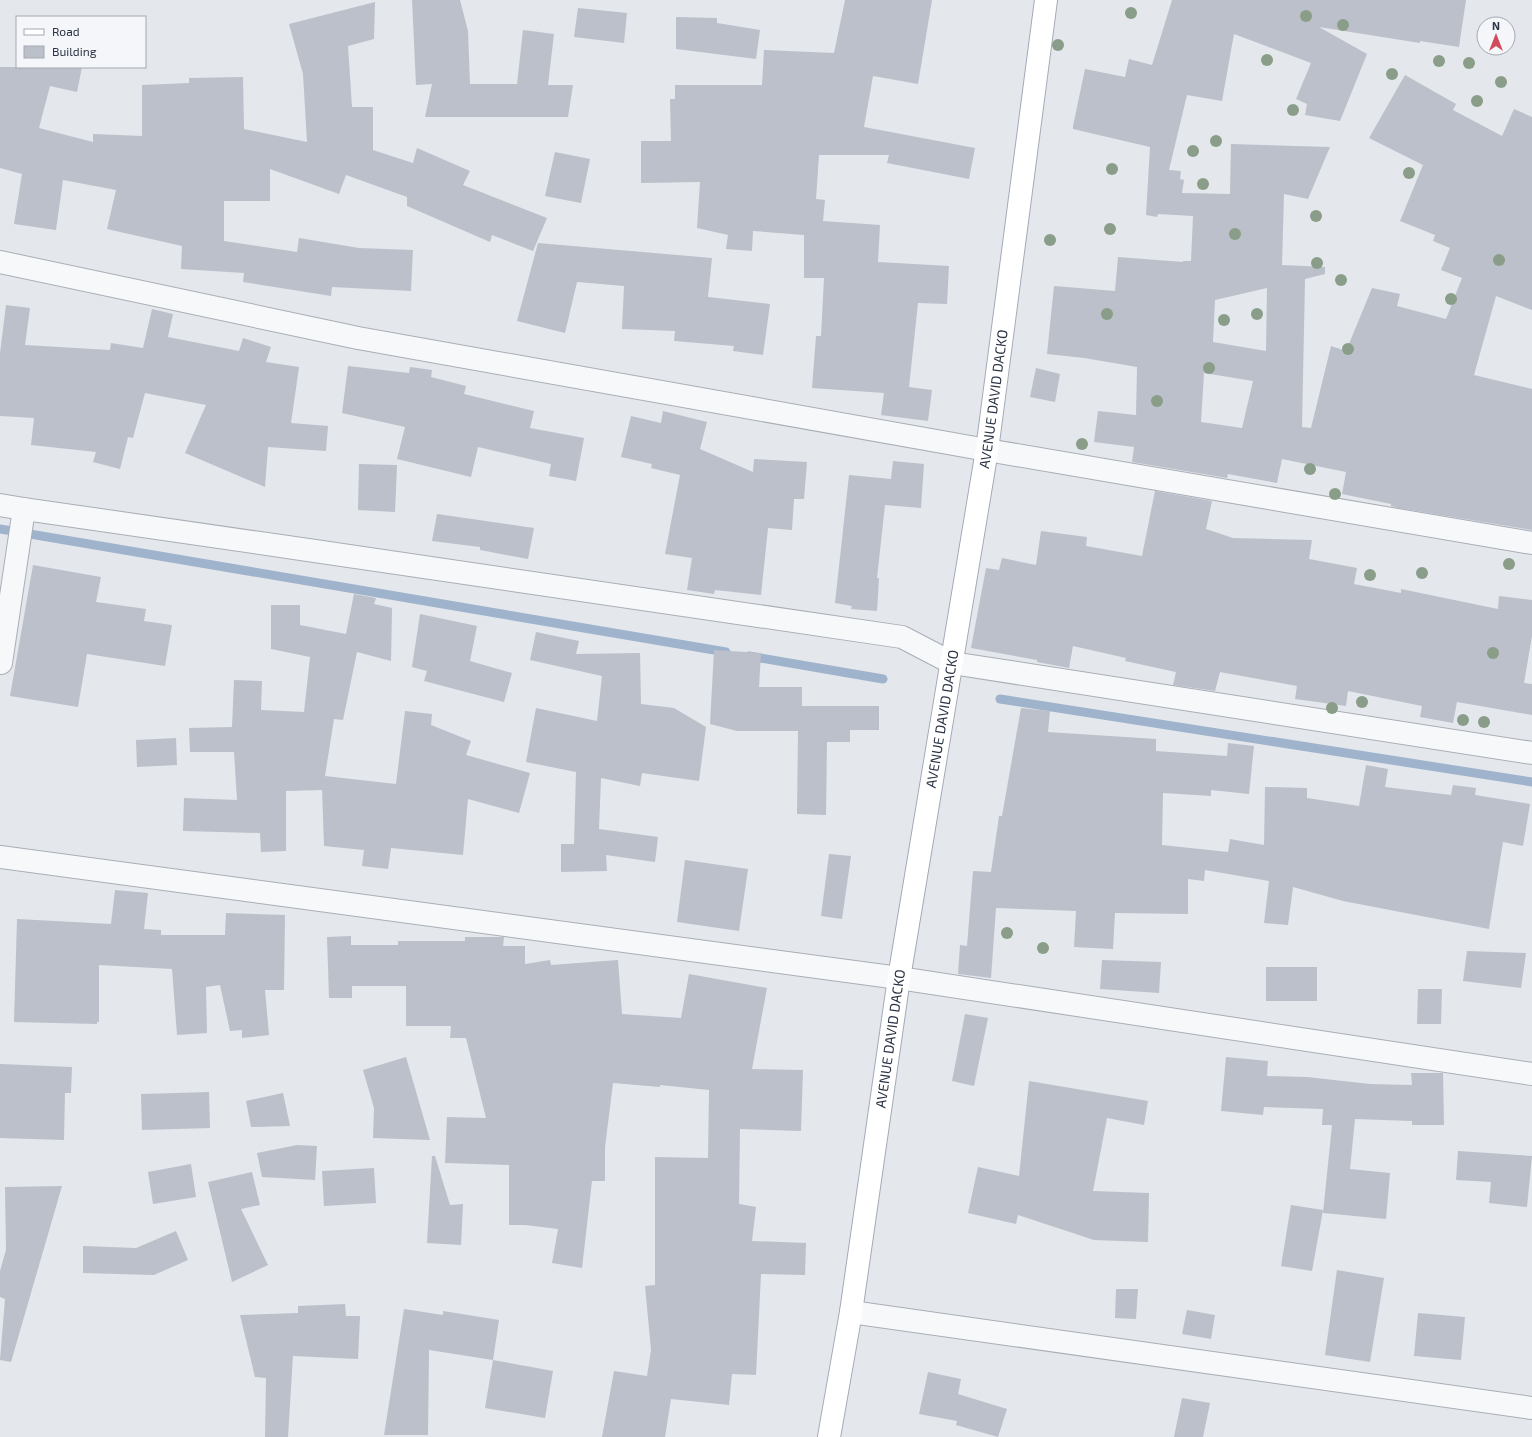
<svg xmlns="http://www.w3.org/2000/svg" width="1532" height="1437" font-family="'Exo 2',sans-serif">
	<rect width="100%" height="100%" fill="#e4e7ec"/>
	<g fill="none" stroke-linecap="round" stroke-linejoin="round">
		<g stroke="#9fb4cc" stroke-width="9">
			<polyline points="0,529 726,652"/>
			<polyline points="749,656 883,679"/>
			<polyline points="1000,699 1532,782"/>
		</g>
	</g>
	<g fill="#bbc0ca" fill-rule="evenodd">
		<polygon points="412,0 460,0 468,31 470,84 517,84 523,30 554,34 548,85 573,85 568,117 425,117 432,84 416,85"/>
		<polygon points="845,0 932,0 918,84 873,76 864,127 975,148 969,179 887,163 889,155 819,155 816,199 825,200 823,221 880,225 878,262 949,266 947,304 918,303 909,387 932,390 928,421 881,415 884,393 812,388 816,336 821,336 824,278 804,278 804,235 753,231 752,251 726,249 728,235 697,228 700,182 641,183 641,141 671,141 670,99 675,99 675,85 762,85 764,50 834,53"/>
		<path d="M1172 0H1466L1459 47 1420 41V43L1319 27 1367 54 1340 121 1305 115 1307 104 1296 99 1311 63 1234 34 1222 101 1187 95 1169 170 1181 171 1180 179 1184 180 1182 193 1230 194 1231 144 1330 147 1308 199 1284 194 1282 265 1325 267V274L1305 279 1302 427 1311 428 1331 346 1346 351 1372 288 1400 294 1397 306 1446 319 1462 278 1441 270 1450 248 1433 241 1435 235 1400 221 1423 165 1369 138 1405 75 1456 104 1453 110 1502 136 1514 109 1532 117V310L1496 296 1474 375 1532 389V530L1398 508 1391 506V504L1342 494 1346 472 1282 459 1277 483 1228 474 1227 478 1132 462 1134 447 1094 442 1098 411 1136 415 1137 367 1084 358 1047 354 1054 286 1115 291 1118 257 1183 262V261H1191L1193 216 1158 214 1157 217 1146 215 1150 147 1073 129V126L1085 69 1125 77 1129 59 1152 65ZM1267 288 1266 351 1213 342 1215 300ZM1204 373 1253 381 1242 428 1201 422Z"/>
		<polygon points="375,2 374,39 348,46 352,107 373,107 373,150 413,163 417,148 470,171 463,185 547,218 533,251 492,235 490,242 407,206 407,197 346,175 339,194 270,169 270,201 224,201 224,241 297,252 299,238 359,248 413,250 411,291 332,287 331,296 243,282 244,273 181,269 182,246 107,229 116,190 63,180 56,230 14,224 22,174 0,168 0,67 82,67 77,92 50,86 39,128 93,142 93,134 142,136 142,85 189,83 189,78 243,77 244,129 307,142 303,74 289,24"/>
		<polygon points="578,8 627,13 624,43 574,37"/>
		<polygon points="676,17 717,18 717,23 760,30 756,59 676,49"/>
		<polygon points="555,152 590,159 581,203 545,196"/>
		<polygon points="538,243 712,258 708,297 770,304 763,355 733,351 734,346 674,341 675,331 622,329 624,286 577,282 565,333 517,321"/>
		<polygon points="6,305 30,308 25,345 110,350 111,343 143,348 152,309 173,314 168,337 239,351 243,338 271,347 266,362 299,367 291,423 328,426 326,451 268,447 265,487 185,453 206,405 145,393 133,438 128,437 120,469 93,462 96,452 31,445 34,418 0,416 0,353"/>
		<polygon points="348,366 409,373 410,367 432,370 431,377 466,386 464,394 534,411 530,428 584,438 576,481 549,476 551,464 478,447 471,477 397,459 405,427 342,413"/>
		<polygon points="1036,368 1060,374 1055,402 1030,397"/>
		<polygon points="663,411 707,422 700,449 753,472 754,459 807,462 804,499 794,499 792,530 768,528 761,595 715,590 714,594 687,590 692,558 665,554 680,475 651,468 652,464 621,457 631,416 661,423"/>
		<polygon points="893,461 924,464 921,508 885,505 877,578 879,578 877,611 851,609 852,606 835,603 849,475 891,479"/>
		<polygon points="359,464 397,465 395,512 358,510"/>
		<polygon points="1155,491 1212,501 1206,529 1233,538 1312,540 1309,559 1357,568 1354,584 1401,593 1401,589 1498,609 1499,596 1532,600 1532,636 1524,683 1532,684 1532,715 1457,702 1453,723 1420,717 1422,706 1348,691 1346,706 1295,699 1297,686 1220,672 1215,691 1173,685 1176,672 1125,661 1126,658 1073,646 1069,668 1037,662 1037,660 971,648 986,568 999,570 1002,558 1036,565 1041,531 1087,537 1086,546 1142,556"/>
		<polygon points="437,514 534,528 528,559 480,550 480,547 432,541"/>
		<polygon points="33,565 101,577 96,602 146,609 144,621 172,625 165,666 87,654 78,707 10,696"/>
		<polygon points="354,594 376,598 374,604 392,608 391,661 357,652 343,720 334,719 325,776 396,784 405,711 432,714 431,725 471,741 466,755 530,773 519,813 468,799 463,855 391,848 388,869 362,866 364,850 324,846 322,788 322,790 286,791 286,851 261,852 260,833 183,831 184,798 237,800 234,752 190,752 189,728 232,727 234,680 262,681 261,710 304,712 310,657 271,649 271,605 300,605 300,625 346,634"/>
		<polygon points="420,614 477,626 470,661 512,673 504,702 424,681 427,671 412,667"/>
		<polygon points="536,632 579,641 576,654 640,653 641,704 674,708 706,727 699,781 642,773 640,786 601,778 599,829 658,837 655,862 606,855 607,871 561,872 561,844 574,844 576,772 526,762 536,708 597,721 602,676 530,660"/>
		<polygon points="714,650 761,653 759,687 802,687 802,706 879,706 879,730 850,730 850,742 827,742 826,815 797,814 798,731 737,731 710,724"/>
		<polygon points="1021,708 1050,711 1048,732 1156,739 1156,751 1227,756 1228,743 1254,746 1249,794 1211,790 1211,796 1163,793 1162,845 1228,852 1230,839 1264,845 1265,787 1307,788 1307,798 1359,806 1366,765 1388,769 1385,787 1451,795 1453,785 1476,788 1475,795 1530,804 1523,846 1503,842 1489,929 1343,901 1293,887 1288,925 1264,923 1269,881 1205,870 1204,881 1188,879 1188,914 1115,913 1113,949 1074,947 1076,911 996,908 991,978 958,974 960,945 967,946 973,871 991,872 999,816 1002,816"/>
		<polygon points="176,738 177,765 137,767 136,740"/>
		<polygon points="829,854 851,856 842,919 821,916"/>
		<polygon points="685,860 748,869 739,931 677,922"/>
		<polygon points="115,890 148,893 144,929 161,930 161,935 225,935 226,913 285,915 284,990 265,990 269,1035 242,1038 242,1030 230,1031 220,985 206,987 207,1033 177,1035 172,969 99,965 99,1022 97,1022 97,1024 14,1022 17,919 111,924"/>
		<polygon points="351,936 351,945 398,945 398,941 465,941 465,937 504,937 503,946 525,946 525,964 550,960 551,965 618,960 622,1014 681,1018 689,974 767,988 752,1069 803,1070 801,1131 740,1129 739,1204 756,1207 752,1241 806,1243 805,1275 761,1274 756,1375 732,1374 729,1405 671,1399 665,1437 602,1437 614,1371 647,1376 651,1350 645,1286 655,1285 655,1157 708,1158 709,1090 660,1085 660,1087 613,1083 605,1147 605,1181 592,1181 582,1268 552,1263 558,1229 525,1225 509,1225 509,1165 445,1163 447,1117 486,1118 466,1038 450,1038 451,1026 406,1026 406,986 352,986 352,998 329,998 327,937"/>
		<polygon points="1467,951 1526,953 1521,988 1463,981"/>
		<polygon points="1102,960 1161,962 1159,993 1100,989"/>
		<rect x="1266" y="967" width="51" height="34"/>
		<polygon points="1418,989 1442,989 1441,1024 1417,1024"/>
		<polygon points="965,1014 988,1018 974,1086 952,1081"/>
		<polygon points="406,1057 430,1140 373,1138 374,1108 363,1070"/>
		<polygon points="1226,1057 1268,1061 1267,1076 1307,1077 1370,1084 1412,1085 1411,1073 1443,1073 1444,1125 1412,1125 1412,1121 1355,1119 1350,1169 1390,1173 1386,1219 1323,1213 1332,1125 1322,1125 1323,1109 1264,1107 1263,1115 1221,1111"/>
		<polygon points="0,1064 72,1067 71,1093 65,1093 64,1140 0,1138"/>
		<polygon points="1029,1081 1148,1101 1144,1125 1107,1118 1093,1191 1149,1193 1148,1242 1094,1240 1018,1215 1016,1224 968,1213 978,1167 1019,1176"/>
		<polygon points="209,1092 210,1128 142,1130 141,1094"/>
		<polygon points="283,1093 290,1126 251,1127 246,1101"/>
		<polygon points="297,1145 317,1146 315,1180 262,1177 257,1153"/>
		<polygon points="1458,1151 1532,1156 1527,1207 1489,1203 1491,1182 1456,1180"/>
		<polygon points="432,1156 435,1156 450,1205 463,1204 461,1245 427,1243"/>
		<polygon points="191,1164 196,1197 153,1204 148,1172"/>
		<polygon points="374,1168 376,1203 324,1206 322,1171"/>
		<polygon points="252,1172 260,1205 241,1209 268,1265 232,1282 208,1182"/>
		<polygon points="62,1186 11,1362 0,1360 5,1299 0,1297 0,1271 6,1250 5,1187"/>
		<polygon points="1291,1205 1323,1210 1312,1271 1281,1266"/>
		<polygon points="176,1231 188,1260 154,1275 83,1273 83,1246 136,1248"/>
		<polygon points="1337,1270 1384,1278 1370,1362 1325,1355"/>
		<polygon points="1116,1289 1138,1289 1136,1319 1115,1318"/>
		<polygon points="345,1304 346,1316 360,1316 358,1359 293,1356 288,1437 265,1437 266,1378 255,1377 240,1315 298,1313 298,1306"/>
		<polygon points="404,1309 443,1315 443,1311 499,1320 493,1360 429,1350 428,1435 384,1435"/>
		<polygon points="1187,1310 1215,1315 1211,1339 1182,1334"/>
		<polygon points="1418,1313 1465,1317 1461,1360 1414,1356"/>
		<polygon points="493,1360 553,1371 545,1418 485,1408"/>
		<polygon points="928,1372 961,1379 958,1394 1007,1409 998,1437 956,1425 957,1421 919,1414"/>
		<polygon points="1182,1398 1210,1403 1203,1437 1174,1437"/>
	</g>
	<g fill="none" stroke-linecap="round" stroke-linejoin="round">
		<defs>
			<g id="minor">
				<polyline points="0,262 358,338 987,450 1532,543"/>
				<polyline points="0,505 24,509 308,550 902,637 952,663 1532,753"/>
				<polyline points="1,663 24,509"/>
				<polyline points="0,857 899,978 1532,1074"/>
				<polyline points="851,1312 1532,1408"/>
			</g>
			<g id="major">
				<path id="s1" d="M829 1437 851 1312 899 978 987 450 1046 0"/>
			</g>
		</defs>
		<use href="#minor" stroke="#a9aeb7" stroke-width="24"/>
		<use href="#major" stroke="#a3abb8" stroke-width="24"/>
		<use href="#minor" stroke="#f7f8fa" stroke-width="22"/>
		<use href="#major" stroke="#fff" stroke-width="22"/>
	</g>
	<g fill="#899d89">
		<circle cx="1131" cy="13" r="6"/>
		<circle cx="1306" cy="16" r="6"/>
		<circle cx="1343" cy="25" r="6"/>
		<circle cx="1058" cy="45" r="6"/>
		<circle cx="1267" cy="60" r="6"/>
		<circle cx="1439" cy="61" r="6"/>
		<circle cx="1469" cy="63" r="6"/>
		<circle cx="1392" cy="74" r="6"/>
		<circle cx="1501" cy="82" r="6"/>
		<circle cx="1477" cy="101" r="6"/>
		<circle cx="1293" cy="110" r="6"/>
		<circle cx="1216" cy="141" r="6"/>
		<circle cx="1193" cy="151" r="6"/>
		<circle cx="1112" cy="169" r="6"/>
		<circle cx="1409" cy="173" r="6"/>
		<circle cx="1203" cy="184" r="6"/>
		<circle cx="1316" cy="216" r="6"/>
		<circle cx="1110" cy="229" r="6"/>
		<circle cx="1235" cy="234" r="6"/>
		<circle cx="1050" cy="240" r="6"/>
		<circle cx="1499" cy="260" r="6"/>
		<circle cx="1317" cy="263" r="6"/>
		<circle cx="1341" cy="280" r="6"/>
		<circle cx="1451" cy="299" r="6"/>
		<circle cx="1107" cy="314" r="6"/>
		<circle cx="1257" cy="314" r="6"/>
		<circle cx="1224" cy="320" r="6"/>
		<circle cx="1348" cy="349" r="6"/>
		<circle cx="1209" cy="368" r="6"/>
		<circle cx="1157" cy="401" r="6"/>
		<circle cx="1082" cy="444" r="6"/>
		<circle cx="1310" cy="469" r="6"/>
		<circle cx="1335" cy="494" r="6"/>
		<circle cx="1509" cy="564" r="6"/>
		<circle cx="1422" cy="573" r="6"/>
		<circle cx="1370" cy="575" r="6"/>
		<circle cx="1493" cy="653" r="6"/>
		<circle cx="1362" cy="702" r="6"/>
		<circle cx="1332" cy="708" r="6"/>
		<circle cx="1463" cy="720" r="6"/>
		<circle cx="1484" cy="722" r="6"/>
		<circle cx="1007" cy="933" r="6"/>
		<circle cx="1043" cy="948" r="6"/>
	</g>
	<g text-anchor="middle" stroke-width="3" stroke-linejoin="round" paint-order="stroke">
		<g font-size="14" fill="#2b3445" stroke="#f4f6f9">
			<text dy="5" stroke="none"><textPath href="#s1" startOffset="1051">AVENUE DAVID DACKO</textPath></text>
			<text dy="5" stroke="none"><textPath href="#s1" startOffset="727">AVENUE DAVID DACKO</textPath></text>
			<text dy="5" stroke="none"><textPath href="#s1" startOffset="403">AVENUE DAVID DACKO</textPath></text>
		</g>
	</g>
	<rect x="16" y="16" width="130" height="52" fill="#f4f6f9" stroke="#a4a8b1"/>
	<rect x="24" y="29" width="20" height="6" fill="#ffffff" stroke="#a4a8b1"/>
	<text x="52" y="36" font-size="12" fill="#2b3445">Road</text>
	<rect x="24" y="46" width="20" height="12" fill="#bbc0ca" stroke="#a4a8b1"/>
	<text x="52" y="56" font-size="12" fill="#2b3445">Building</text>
	<g transform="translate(1496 36)"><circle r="19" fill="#f4f6f9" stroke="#a4a8b1"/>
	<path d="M0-3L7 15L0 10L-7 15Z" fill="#d1495b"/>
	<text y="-6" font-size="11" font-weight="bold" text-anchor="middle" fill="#2b3445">N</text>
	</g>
</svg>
